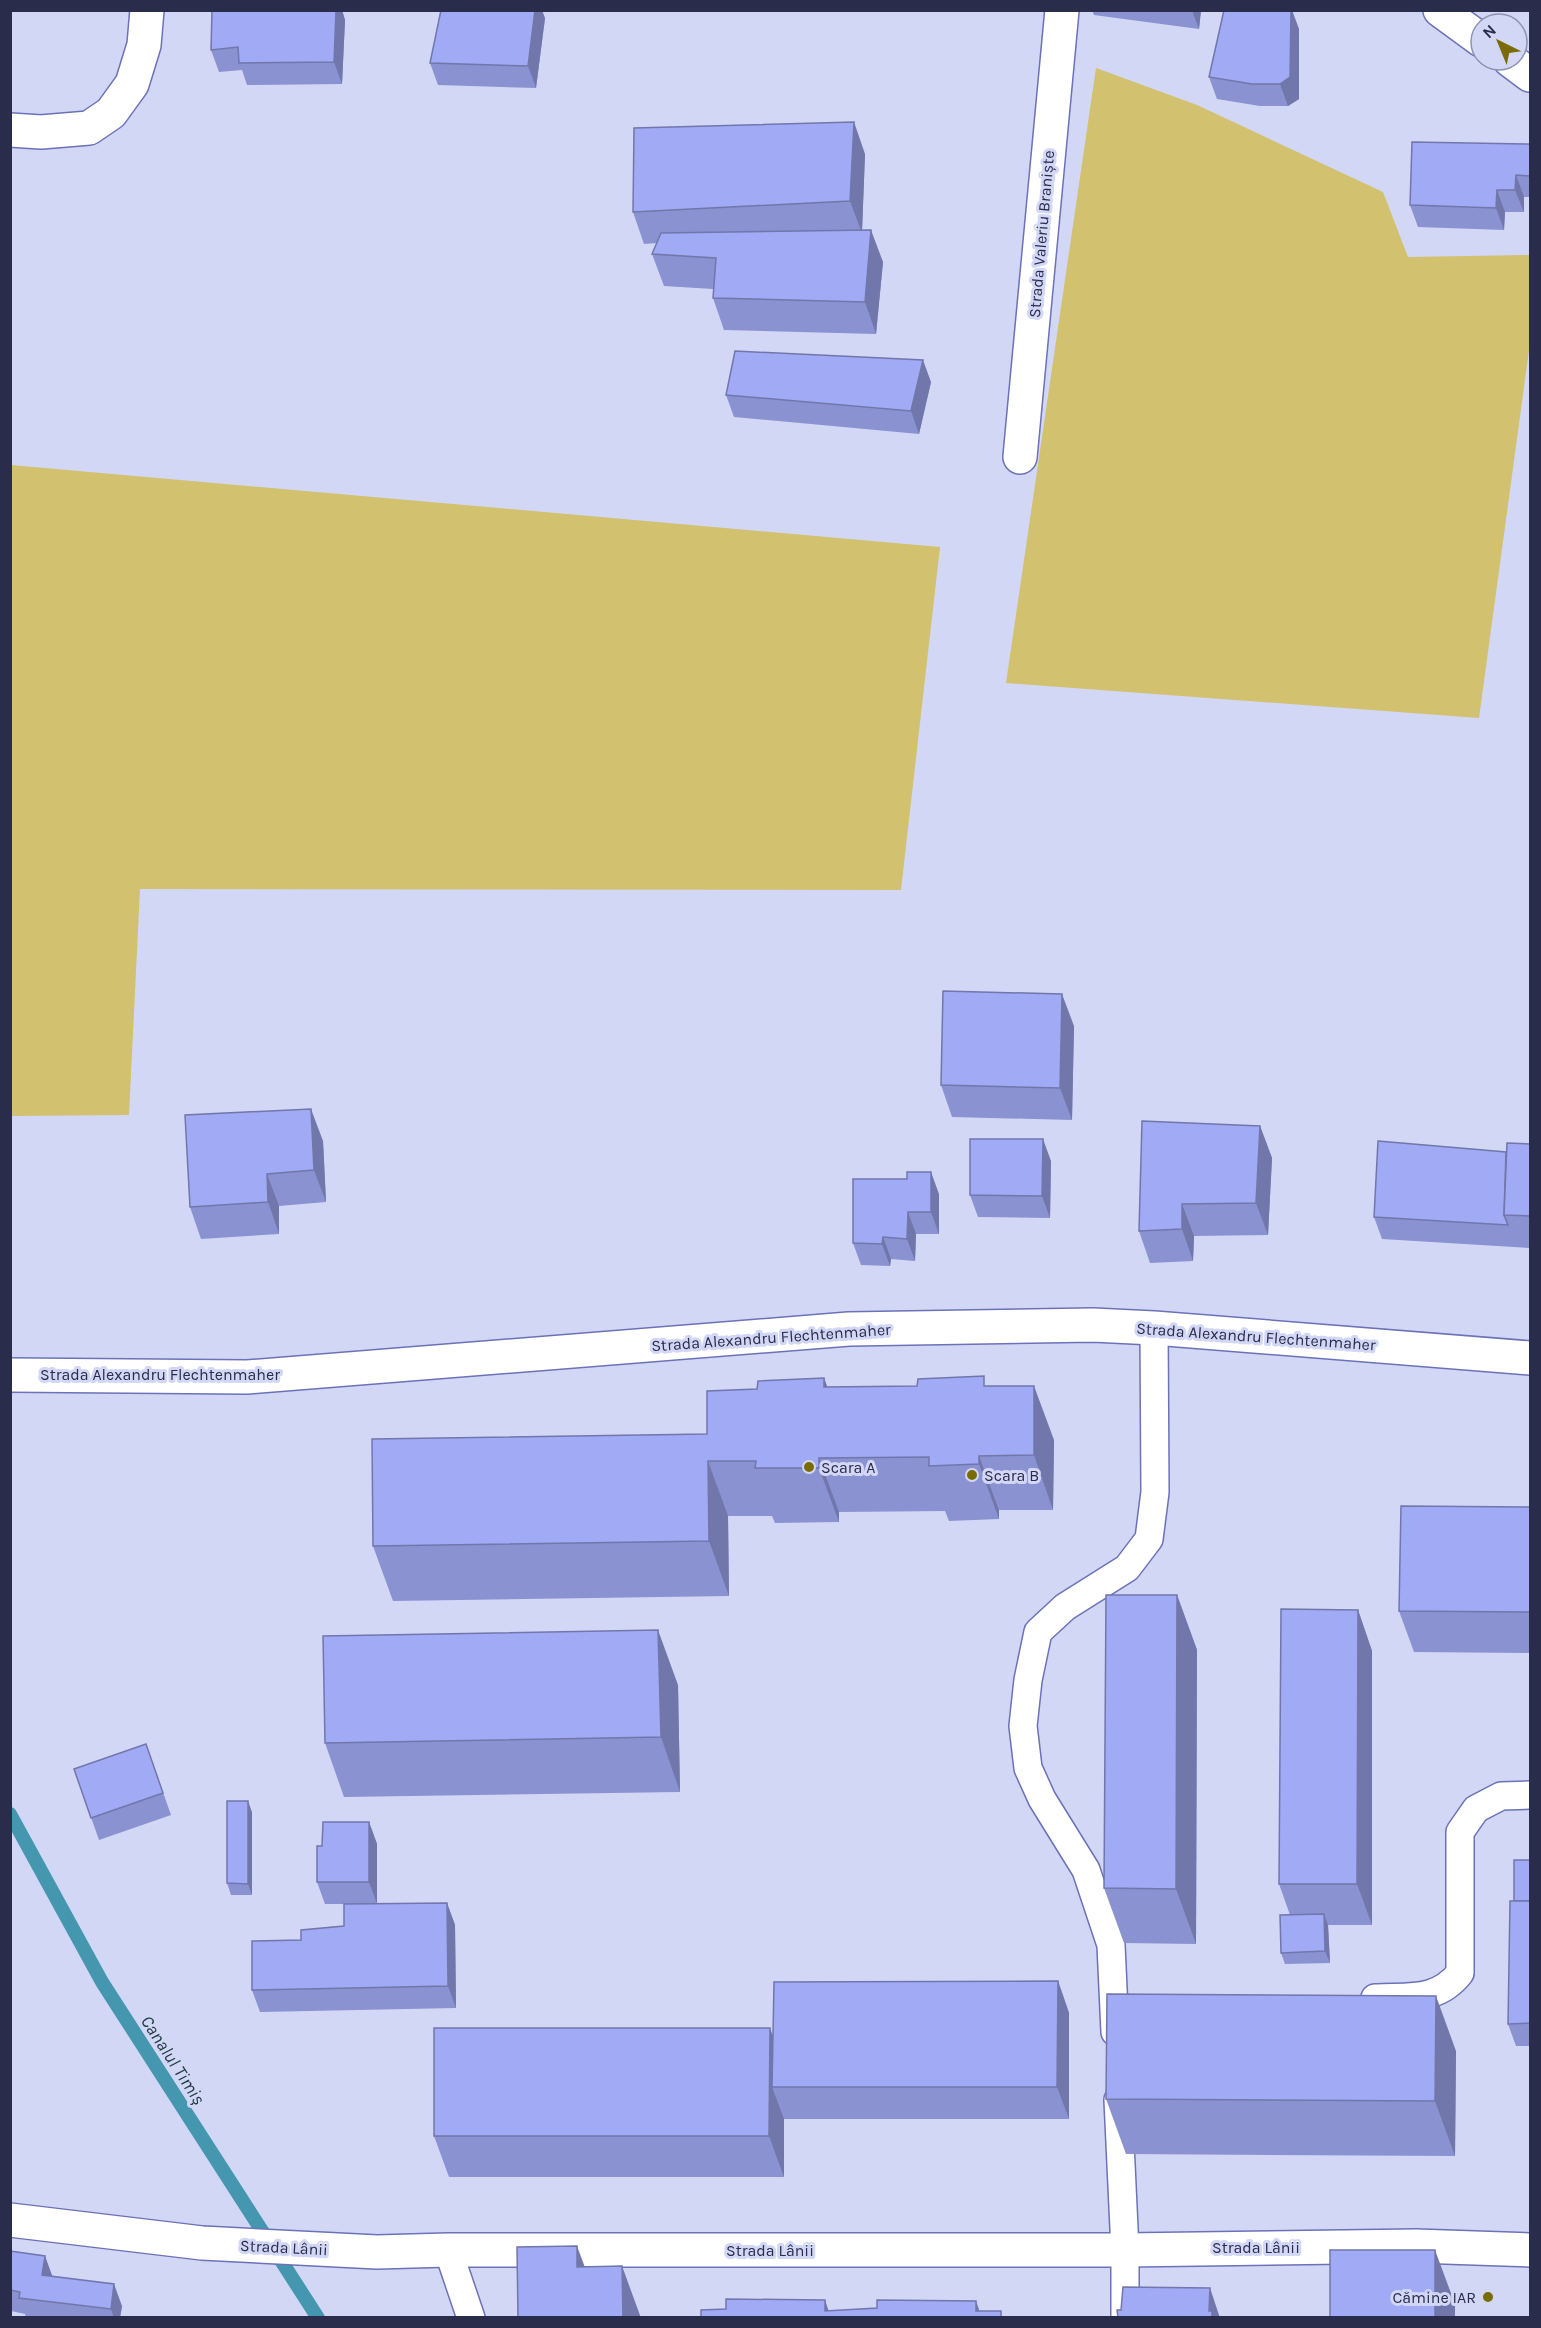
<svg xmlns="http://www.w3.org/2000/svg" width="1541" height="2328" font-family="Karla,sans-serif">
	<rect width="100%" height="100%" fill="#d2d7f6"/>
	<g fill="#d2c16e">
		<polygon points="1096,68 1197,105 1383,192 1408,257 1530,255 1530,343 1479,718 1006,683"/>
		<polygon points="11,465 940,547 901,890 140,889 129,1115 11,1116"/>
	</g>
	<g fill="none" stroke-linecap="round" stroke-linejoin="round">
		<polyline stroke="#4497ae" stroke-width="14" points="10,1814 102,1982 318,2318"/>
		<defs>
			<g id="lane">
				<path d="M1375 1998C1409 1996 1437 2002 1460 1973V1832L1476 1809 1501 1796 1530 1795"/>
				<polyline points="1115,2032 1111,1945 1086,1870 1042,1799 1028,1768 1023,1726 1028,1680 1038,1632 1065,1607 1127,1568 1149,1539 1155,1492 1154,1328"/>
				<polyline points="1118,2100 1125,2250 1125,2318"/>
				<polyline points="448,2250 471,2318"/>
			</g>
			<g id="street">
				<polyline points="1440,10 1481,40"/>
				<polyline points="1510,60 1530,75"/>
				<polyline points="10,130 41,132 89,128 111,113 132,84 144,45 147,10"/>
				<polyline points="1020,457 1062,10"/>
				<polyline points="10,1375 247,1377 849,1329 1093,1325 1154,1328 1530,1358"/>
			</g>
			<polyline id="secondary" points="10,2220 202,2243 377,2252 448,2250 1125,2250 1416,2246 1530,2250"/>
		</defs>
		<use href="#lane" stroke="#6b72b8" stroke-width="30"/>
		<use href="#street" stroke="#6b72b8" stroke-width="36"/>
		<use href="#secondary" stroke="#6b72b8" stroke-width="36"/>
		<use href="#lane" stroke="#fff" stroke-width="27"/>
		<use href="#street" stroke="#fff" stroke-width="33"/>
		<use href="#secondary" stroke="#fff" stroke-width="33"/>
	</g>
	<g fill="#8a92d2">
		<polygon points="212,10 342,10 345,20 342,84 247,85 242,70 219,72 211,50"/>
		<polygon points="1092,10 1201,10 1199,29 1094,15"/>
		<polygon points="545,18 536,88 438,85 430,63"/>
		<polygon points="1299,29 1299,99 1288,106 1260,106 1217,99 1209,77"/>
		<polygon points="1530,144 1530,197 1524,197 1524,212 1505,212 1504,230 1418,227 1410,205"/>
		<polygon points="865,154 862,230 883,262 876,334 724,330 713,298 713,289 664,286 652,254 657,243 644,244 633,212"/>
		<polygon points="931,382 919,434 734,417 726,395"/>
		<polygon points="1074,1026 1072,1120 952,1117 941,1085"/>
		<polygon points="1260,1126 1272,1158 1268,1235 1194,1236 1193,1261 1150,1263 1139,1231"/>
		<polygon points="323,1141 326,1202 279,1206 279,1234 201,1239 190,1207"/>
		<polygon points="1530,1144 1530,1248 1382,1239 1374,1217 1506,1152"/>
		<polygon points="1051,1161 1050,1218 978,1217 970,1195"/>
		<polygon points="939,1194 939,1234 916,1234 915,1261 891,1259 890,1266 861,1265 853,1243"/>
		<polygon points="824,1378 827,1387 987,1386 1054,1440 1053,1510 999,1510 999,1519 949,1521 945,1511 839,1512 839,1522 775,1523 772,1516 728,1516 729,1596 393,1601 373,1546 707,1434 757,1389"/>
		<polygon points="1530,1507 1530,1653 1414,1652 1399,1611"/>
		<polygon points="1177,1595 1197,1650 1196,1944 1124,1943 1104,1888"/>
		<polygon points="1358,1610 1372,1651 1372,1925 1328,1925 1330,1963 1285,1964 1281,1953 1290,1915 1279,1884"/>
		<polygon points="678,1685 680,1792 344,1797 325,1743"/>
		<polygon points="146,1744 171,1815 99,1840 74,1769"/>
		<polygon points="252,1812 252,1895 231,1895 227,1883"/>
		<polygon points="369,1822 377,1844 377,1904 447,1903 455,1925 456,2008 260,2012 252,1990 301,1940 344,1926 374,1904 325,1904 317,1882 322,1846"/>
		<polygon points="1530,1860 1530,2046 1516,2046 1508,2024 1514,1901"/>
		<polygon points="1058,1981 1069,2013 1069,2119 784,2119 784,2177 449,2177 434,2136 773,2037"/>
		<polygon points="1456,2051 1455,2156 1126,2154 1106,2099"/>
		<polygon points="10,2251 45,2256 52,2277 122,2306 120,2318 26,2318 25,2314 11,2311"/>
	</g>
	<g fill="#7177ab">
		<polygon points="336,10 342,10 345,20 342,84 334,62"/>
		<polygon points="535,10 542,10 545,18 536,88 528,66"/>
		<polygon points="1192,10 1201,10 1199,29"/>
		<polygon points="1291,10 1292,10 1299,29 1299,99 1288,106 1280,84"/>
		<polygon points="854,122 865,154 862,233 850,201"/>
		<polygon points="1516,175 1524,197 1524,212 1515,190"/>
		<polygon points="1497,190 1505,212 1504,230 1496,208"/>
		<polygon points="871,230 883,262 876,334 865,302"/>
		<polygon points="923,360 931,382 919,434 911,411"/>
		<polygon points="1062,994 1074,1026 1072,1120 1060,1088"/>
		<polygon points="311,1109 323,1141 326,1202 314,1170"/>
		<polygon points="1260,1126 1272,1158 1268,1235 1256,1203"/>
		<polygon points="1043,1139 1051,1161 1050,1218 1042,1196"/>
		<polygon points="931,1172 939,1194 939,1234 931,1212"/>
		<polygon points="267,1174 279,1206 279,1234 268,1202"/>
		<polygon points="1182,1204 1194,1236 1193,1261 1182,1229"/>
		<polygon points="908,1212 916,1234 915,1261 907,1239"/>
		<polygon points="883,1237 891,1259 890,1266 882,1244"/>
		<polygon points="824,1378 844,1433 824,1387"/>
		<polygon points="1034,1386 1054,1440 1053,1510 1034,1455"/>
		<polygon points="979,1456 999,1510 999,1519 979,1464"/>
		<polygon points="819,1458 839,1512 839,1522 819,1468"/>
		<polygon points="708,1461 728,1516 729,1596 709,1541"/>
		<polygon points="1177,1595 1197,1650 1196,1944 1176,1889"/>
		<polygon points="1358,1610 1372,1651 1372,1925 1357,1884"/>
		<polygon points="658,1630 678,1685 680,1792 661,1737"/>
		<polygon points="248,1801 252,1812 252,1895 248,1884"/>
		<polygon points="369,1822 377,1844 377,1904 369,1882"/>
		<polygon points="447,1903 455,1925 456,2008 448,1986"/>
		<polygon points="1324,1914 1328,1925 1330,1963 1325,1951"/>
		<polygon points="1058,1981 1069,2013 1069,2119 1057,2087"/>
		<polygon points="1436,1996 1456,2051 1455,2156 1435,2101"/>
		<polygon points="770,2028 785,2069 772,2087 784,2119 784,2177 769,2136"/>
		<polygon points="577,2246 597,2300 577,2267"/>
		<polygon points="1435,2250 1455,2304 1455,2318 1435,2318"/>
		<polygon points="45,2256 53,2278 42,2275"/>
		<polygon points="622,2266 641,2318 623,2318"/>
		<polygon points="114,2284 122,2306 120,2318 114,2318 111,2309"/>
		<polygon points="1210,2288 1220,2318 1212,2318 1209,2311"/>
		<polygon points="825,2300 831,2318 825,2311"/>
		<polygon points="976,2301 982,2318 976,2311"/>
	</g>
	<g fill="#a1aaf4" stroke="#7177ab" stroke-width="1.5">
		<polygon points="212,10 336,10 334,62 239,63 238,47 211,50"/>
		<polygon points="441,10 535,10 528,66 430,63"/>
		<polygon points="1224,10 1291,10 1290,77 1280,84 1252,84 1209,77"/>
		<polygon points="854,122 850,201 633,212 634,128"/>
		<polygon points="1412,142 1530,144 1530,176 1516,175 1515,190 1497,190 1496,208 1410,205"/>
		<polygon points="871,230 865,302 713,298 716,258 652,254 661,233"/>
		<polygon points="735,351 923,360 911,411 726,395"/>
		<polygon points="943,991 1062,994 1060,1088 941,1085"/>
		<polygon points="311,1109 314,1170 267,1174 268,1202 190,1207 185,1115"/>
		<polygon points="1142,1121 1260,1126 1256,1203 1182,1204 1182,1229 1139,1231"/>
		<polygon points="970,1139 1043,1139 1042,1196 970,1195"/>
		<polygon points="1378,1141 1506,1152 1504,1215 1508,1225 1374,1217"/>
		<polygon points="1507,1143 1530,1144 1530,1216 1504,1215"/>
		<polygon points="907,1172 931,1172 931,1212 908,1212 907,1239 883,1237 882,1244 853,1243 853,1179 907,1179"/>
		<polygon points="984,1376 984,1386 1034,1386 1034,1455 979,1456 979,1464 929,1466 929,1457 819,1458 819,1468 755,1468 756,1461 708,1461 709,1541 373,1546 372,1439 707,1434 707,1391 757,1389 758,1381 824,1378 824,1387 917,1386 918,1379"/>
		<polygon points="1401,1506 1530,1507 1530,1612 1399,1611"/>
		<polygon points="1106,1595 1177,1595 1176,1889 1104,1888"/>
		<polygon points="1281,1609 1358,1610 1357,1884 1279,1884"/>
		<polygon points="658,1630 661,1737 325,1743 323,1636"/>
		<polygon points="146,1744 163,1793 91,1818 74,1769"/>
		<polygon points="227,1801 248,1801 248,1884 227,1883"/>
		<polygon points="323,1822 369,1822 369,1882 317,1882 317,1846 322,1846"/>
		<rect x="1514" y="1860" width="16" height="41"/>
		<polygon points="1510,1901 1530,1901 1530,2023 1508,2024"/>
		<polygon points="447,1903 448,1986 252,1990 252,1941 301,1940 301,1930 344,1926 344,1904"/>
		<polygon points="1324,1914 1325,1951 1281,1953 1280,1915"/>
		<polygon points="1058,1981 1057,2087 772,2087 774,1982"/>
		<polygon points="1107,1994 1436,1996 1435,2101 1106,2099"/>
		<polygon points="434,2028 770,2028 769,2136 434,2136"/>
		<polygon points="577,2246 577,2267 622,2266 623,2318 518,2318 517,2247"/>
		<rect x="1330" y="2250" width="105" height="68"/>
		<polygon points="10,2251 45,2256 42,2275 114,2284 111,2309 19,2298 20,2292 10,2290"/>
		<polygon points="1123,2287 1210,2288 1209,2311 1212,2311 1212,2318 1118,2318 1117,2310 1121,2310"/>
		<polygon points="726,2299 825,2300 825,2311 877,2308 877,2300 976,2301 976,2311 1001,2311 1001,2318 701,2318 701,2310 726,2309"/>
	</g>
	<g fill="#7b6b03" stroke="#d2d7f6" stroke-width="2">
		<circle cx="809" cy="1467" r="6"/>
		<circle cx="972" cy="1475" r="6"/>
		<circle cx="1488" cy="2297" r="6"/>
	</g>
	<g text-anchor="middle" stroke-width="6" stroke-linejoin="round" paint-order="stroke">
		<g font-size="16" fill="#292c4a" stroke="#d2d7f6">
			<text transform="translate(1041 234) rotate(-85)" y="6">Strada Valeriu Braniște</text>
			<text transform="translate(1256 1336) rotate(4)" y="6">Strada Alexandru Flechtenmaher</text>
			<text transform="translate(771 1337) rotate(-4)" y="6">Strada Alexandru Flechtenmaher</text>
			<text x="160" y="1380">Strada Alexandru Flechtenmaher</text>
			<text transform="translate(284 2247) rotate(3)" y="6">Strada Lânii</text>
			<text x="1256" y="2253">Strada Lânii</text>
			<text x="770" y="2256">Strada Lânii</text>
		</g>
		<g font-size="16" fill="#292c4a" stroke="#d2d7f6" text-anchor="start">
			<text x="821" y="1473">Scara A</text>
			<text x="984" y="1481">Scara B</text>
			<text x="1476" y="2303" text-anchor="end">Cămine IAR</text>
		</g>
		<g font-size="18" font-style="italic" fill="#203a42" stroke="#d2d7f6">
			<text transform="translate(173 2060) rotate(57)" y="6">Canalul Timiș</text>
		</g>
	</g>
	<rect width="1541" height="2328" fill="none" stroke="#292c4a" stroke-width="24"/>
	<g transform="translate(1499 42) rotate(317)"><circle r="28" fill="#d2d7f6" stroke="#8e93b1" stroke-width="1.5"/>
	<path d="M0-4.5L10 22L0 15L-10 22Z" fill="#7b6b03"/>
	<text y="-9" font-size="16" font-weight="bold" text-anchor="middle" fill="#292c4a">N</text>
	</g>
</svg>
